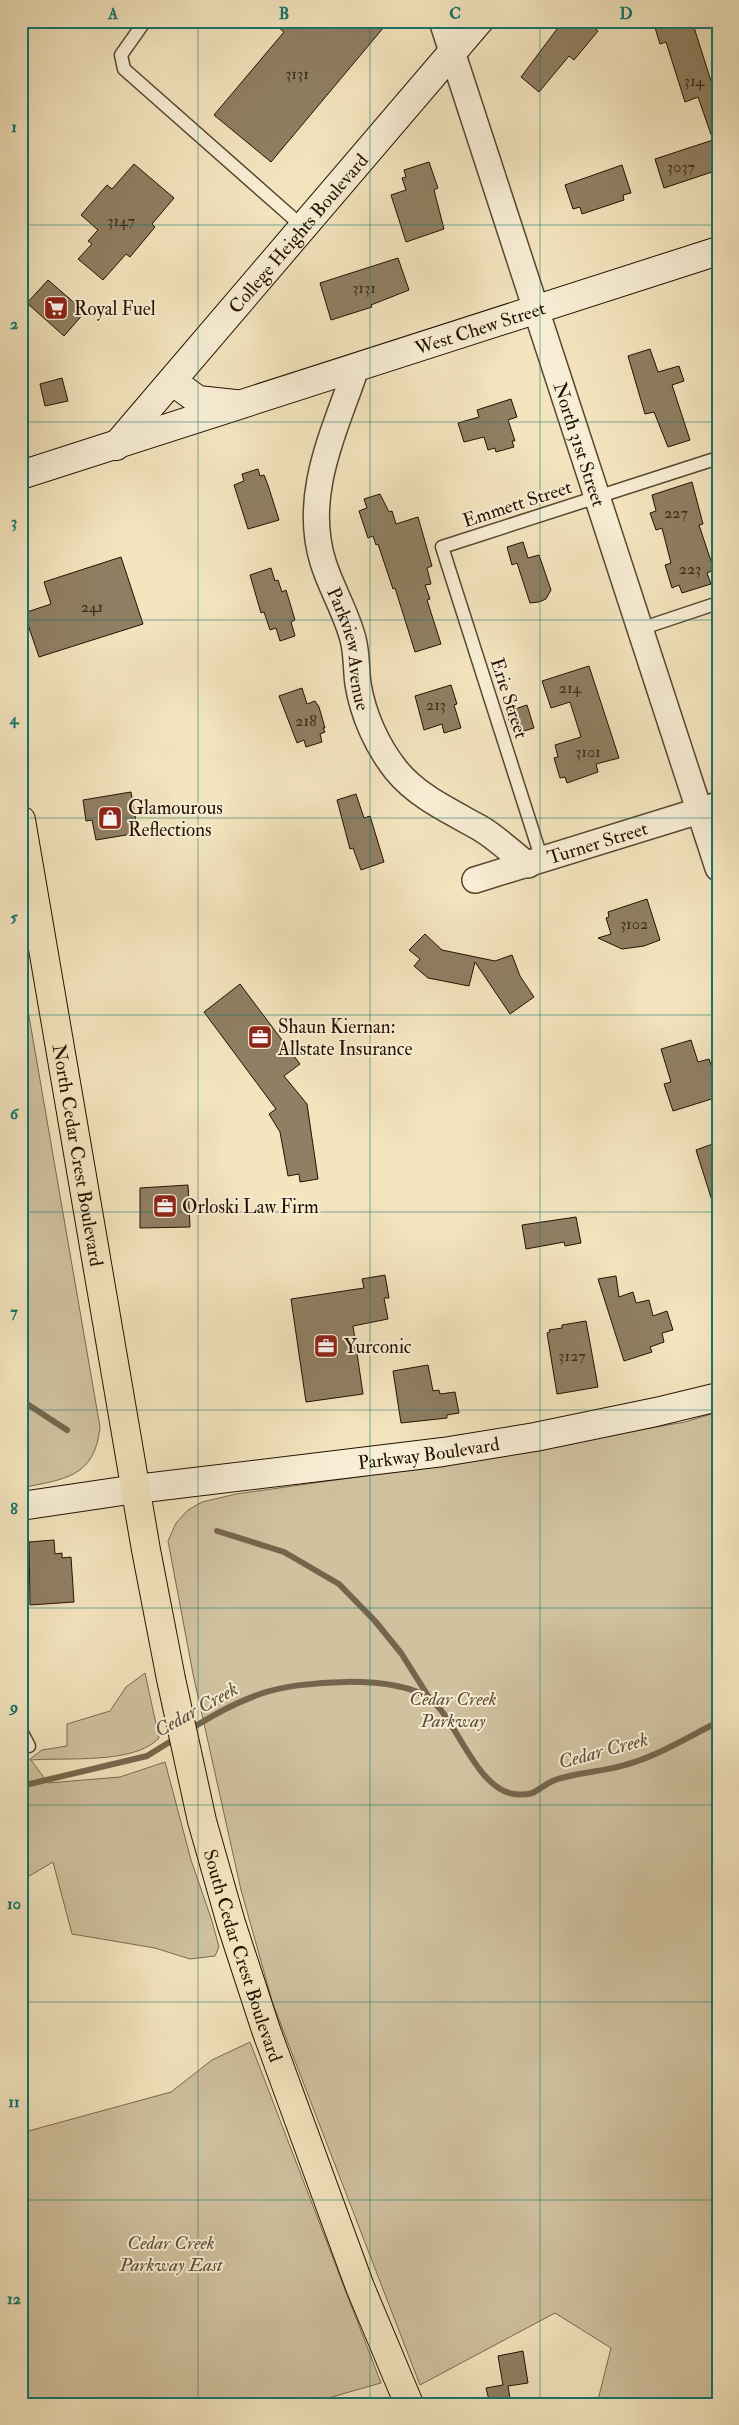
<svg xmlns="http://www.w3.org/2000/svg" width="739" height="2425" font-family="'IM FELL Double Pica',serif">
	<rect width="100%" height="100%" fill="#f4e5bf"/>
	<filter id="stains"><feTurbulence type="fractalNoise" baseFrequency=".004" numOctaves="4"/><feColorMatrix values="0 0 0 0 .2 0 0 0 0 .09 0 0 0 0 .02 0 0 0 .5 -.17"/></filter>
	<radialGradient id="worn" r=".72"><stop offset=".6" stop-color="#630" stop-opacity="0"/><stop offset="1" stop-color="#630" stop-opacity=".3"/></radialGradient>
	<g fill="#d0c19f" stroke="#7a6950">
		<path d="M21 970 100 1427C95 1478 64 1479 21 1488Z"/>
		<polygon points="718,1412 718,2404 597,2404 611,2348 555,2313 420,2385 273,2004 241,1890 193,1674 168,1541 176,1523 188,1510 202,1502 236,1494 407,1470 685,1422"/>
		<path d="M145 1673 159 1738C134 1765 64 1757 31 1760L48 1783 120 1777 165 1762 191 1860 212 1921 219 1947 215 1956 190 1959 155 1948 72 1934 53 1862 21 1881V1766L42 1750 67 1746V1724L110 1711 126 1687Z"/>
		<polygon points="250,2042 381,2383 307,2404 21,2404 21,2133 171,2092 212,2060"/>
	</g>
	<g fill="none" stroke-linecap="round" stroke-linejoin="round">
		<g stroke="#76654c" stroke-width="6">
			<polyline points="21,1400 67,1430"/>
			<polyline points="217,1531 284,1552 339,1584 375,1621 401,1653 430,1699"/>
			<path d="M189 1730C212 1716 234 1703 260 1694 299 1680 395 1674 430 1699 456 1718 476 1789 514 1794 538 1797 537 1787 555 1780 578 1772 602 1772 625 1765 658 1756 688 1737 718 1722"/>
			<polyline points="21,1786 147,1756 176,1738"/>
		</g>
	</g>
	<g fill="#907f63" stroke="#231100">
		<polygon points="271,21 389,21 271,162 214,115 284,32"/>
		<polygon points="563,21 586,21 598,31 574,60 569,56 539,92 521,77"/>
		<polygon points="653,21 692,21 718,103 718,170 664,188 655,159 713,140 698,97 685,102 666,42 660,44"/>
		<polygon points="429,162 438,188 434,190 444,229 406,242 391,195 406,190 402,178 406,177 404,170"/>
		<polygon points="134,164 174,198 152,224 155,227 130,257 126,254 103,280 78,259 92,244 88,241 98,230 81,215 107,185 112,189"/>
		<polygon points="622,165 631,193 623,195 624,200 582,214 580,207 573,209 565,185"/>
		<polygon points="398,258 409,290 371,305 372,307 331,320 320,283"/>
		<polygon points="48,280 85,312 64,336 27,303"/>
		<polygon points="650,349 658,372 679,366 684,381 672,385 690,440 668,447 654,412 645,414 628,356"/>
		<polygon points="62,378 68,401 45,406 40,384"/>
		<polygon points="511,399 517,417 508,420 515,441 512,441 514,447 496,452 495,448 488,450 484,437 464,442 458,423 479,417 477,410"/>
		<polygon points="258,469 260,476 264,475 268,485 279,520 248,529 234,485 244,481 242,474"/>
		<polygon points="692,482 703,524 699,525 714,570 707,573 711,584 682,593 679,585 672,588 665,565 671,563 662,528 656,530 650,513 656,511 652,495"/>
		<polygon points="380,494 389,512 392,511 396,524 418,517 432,566 427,568 431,584 425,585 430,599 427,600 441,644 415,652 395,588 393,589 378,544 376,545 373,536 368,538 359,511 367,508 364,499"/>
		<polygon points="523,542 528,558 539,555 551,590 546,599 539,602 530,603 517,563 512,565 507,547"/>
		<polygon points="121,557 143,624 39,657 24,613 51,604 44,582"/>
		<polygon points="271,568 275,581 278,580 282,592 286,590 295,620 291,622 295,636 280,641 276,628 270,630 264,612 261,613 250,575"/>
		<polygon points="589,666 619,758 596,764 598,772 567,783 565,777 560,778 554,758 558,757 555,745 581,737 570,702 551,708 542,681"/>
		<polygon points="451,685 457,704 454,705 461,728 444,733 442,724 424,730 415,696"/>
		<polygon points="302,688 307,704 315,701 319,707 325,728 323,728 325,732 320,734 322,742 306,747 304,740 297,743 279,696"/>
		<polygon points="527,705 534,728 514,734 506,712"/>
		<polygon points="131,792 138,833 96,840 92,820 86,821 83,800"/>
		<polygon points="356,794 364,818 370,816 384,862 361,870 353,848 350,849 337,800"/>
		<polygon points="647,899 660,940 644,946 622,949 598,938 611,934 606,918 609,917 608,912"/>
		<polygon points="425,934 442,950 495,961 512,955 520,976 534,997 510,1014 475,962 469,986 428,978 414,966 420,959 409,950"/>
		<polygon points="240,984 300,1064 284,1076 307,1104 318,1179 300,1182 299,1174 288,1176 280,1132 269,1114 276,1109 204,1012"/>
		<polygon points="691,1040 698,1062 709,1059 718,1086 718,1097 673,1111 664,1084 671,1082 661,1049"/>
		<polygon points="718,1142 718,1206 714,1207 696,1150"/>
		<polygon points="188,1185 190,1227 140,1228 140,1188"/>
		<polygon points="576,1217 581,1243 565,1246 564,1242 526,1249 522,1225"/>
		<polygon points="385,1275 389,1298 384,1298 388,1319 353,1326 363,1394 306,1402 291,1299 364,1288 362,1279"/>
		<polygon points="616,1276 619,1297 633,1292 636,1303 649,1300 653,1316 667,1311 673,1330 662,1333 664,1342 650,1347 652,1352 624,1361 598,1279"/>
		<polygon points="586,1321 598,1387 557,1394 547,1333 550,1332 549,1330 562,1328 562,1325"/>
		<polygon points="428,1365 433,1391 439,1390 440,1394 455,1392 459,1413 447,1415 447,1418 401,1423 393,1371"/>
		<polygon points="54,1540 55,1554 62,1553 62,1558 71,1557 74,1602 30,1605 29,1542"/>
		<polygon points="523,2351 528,2383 508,2386 511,2404 490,2404 486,2388 503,2385 498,2356"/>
	</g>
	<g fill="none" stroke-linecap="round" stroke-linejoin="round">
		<defs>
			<g id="lane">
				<polyline points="145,21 121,55 124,69 303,227"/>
				<polyline points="640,629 718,603"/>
				<polyline points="542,860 442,547 718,458"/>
				<polyline points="21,1731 29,1746"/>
			</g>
			<g id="street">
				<path id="s1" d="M442 21 718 868"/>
				<path id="s2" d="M356 368C335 431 302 494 323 562 331 588 346 612 353 639 357 654 356 670 358 684 363 715 377 746 396 770 418 797 450 811 480 828 497 838 512 853 528 865"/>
				<path id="s3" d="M475 880 718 805"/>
			</g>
			<g id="secondary">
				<polyline points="172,381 198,400 235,404"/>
				<path id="s4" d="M116 446 479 21"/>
				<path id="s5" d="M21 475 718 251"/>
				<path id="s6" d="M21 1506 136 1489 443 1452 535 1437 656 1412 718 1397"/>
			</g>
			<g id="primary">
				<path id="s7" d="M21 820 146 1550 171 1679 202 1821 231 1923 266 2030 360 2287 409 2404"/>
			</g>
		</defs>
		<use href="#lane" stroke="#574630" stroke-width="15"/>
		<use href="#street" stroke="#574630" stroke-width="28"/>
		<use href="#secondary" stroke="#231100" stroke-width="30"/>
		<use href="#primary" stroke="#231100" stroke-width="30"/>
		<use href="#lane" stroke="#f8eed5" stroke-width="12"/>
		<use href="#street" stroke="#f8eed5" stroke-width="25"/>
		<use href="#secondary" stroke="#f8eed5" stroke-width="28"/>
		<use href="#primary" stroke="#f4e5bf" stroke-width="28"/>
	</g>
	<path fill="none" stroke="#0f766e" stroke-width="1" stroke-opacity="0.55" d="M198 21V2404M370 21V2404M540 21V2404M21 225H718M21 422H718M21 620H718M21 818H718M21 1015H718M21 1212H718M21 1410H718M21 1608H718M21 1805H718M21 2002H718M21 2200H718"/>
	<defs>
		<symbol id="supermarket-square" viewBox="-11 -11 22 22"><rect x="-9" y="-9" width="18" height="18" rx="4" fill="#8f2418" stroke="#f8eed5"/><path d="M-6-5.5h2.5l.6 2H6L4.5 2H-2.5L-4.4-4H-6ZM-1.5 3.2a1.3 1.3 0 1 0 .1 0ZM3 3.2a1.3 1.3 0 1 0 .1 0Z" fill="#fff"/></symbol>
		<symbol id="shop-square" viewBox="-11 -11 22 22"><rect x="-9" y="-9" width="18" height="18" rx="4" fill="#8f2418" stroke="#f8eed5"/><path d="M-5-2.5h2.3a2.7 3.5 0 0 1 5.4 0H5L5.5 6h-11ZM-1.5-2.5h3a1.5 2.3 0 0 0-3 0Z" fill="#fff"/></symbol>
		<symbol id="office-square" viewBox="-11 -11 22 22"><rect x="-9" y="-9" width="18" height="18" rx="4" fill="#8f2418" stroke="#f8eed5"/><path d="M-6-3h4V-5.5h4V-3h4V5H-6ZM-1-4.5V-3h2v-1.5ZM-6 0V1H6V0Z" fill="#fff"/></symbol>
	</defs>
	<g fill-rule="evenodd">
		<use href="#supermarket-square" x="42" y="294" width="28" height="28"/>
		<use href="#shop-square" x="96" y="804" width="28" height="28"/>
		<use href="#office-square" x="246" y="1023" width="28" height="28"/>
		<use href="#office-square" x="151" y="1192" width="28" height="28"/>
		<use href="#office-square" x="312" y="1332" width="28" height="28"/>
	</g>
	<g text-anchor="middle" stroke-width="4" stroke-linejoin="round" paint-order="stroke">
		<g font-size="16" fill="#3e2c19">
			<text x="297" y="79">3131</text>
			<text x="694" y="86">314</text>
			<text x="681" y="172">3037</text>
			<text x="121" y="226">3147</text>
			<text x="364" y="293">3131</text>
			<text x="676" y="518">227</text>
			<text x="690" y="574">223</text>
			<text x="92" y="612">241</text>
			<text x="570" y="693">214</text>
			<text x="436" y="710">213</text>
			<text x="306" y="726">218</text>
			<text x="588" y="757">3101</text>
			<text x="634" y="929">3102</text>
			<text x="572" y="1361">3127</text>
		</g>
		<g font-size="19" fill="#231100" stroke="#f8eed5">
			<text dy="7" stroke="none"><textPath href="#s4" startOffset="280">College Heights Boulevard</textPath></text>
			<text dy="7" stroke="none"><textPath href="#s5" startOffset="482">West Chew Street</textPath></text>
			<text dy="7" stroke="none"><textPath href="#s1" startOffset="445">North 31st Street</textPath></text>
			<text transform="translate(517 503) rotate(-18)" y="7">Emmett Street</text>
			<text dy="7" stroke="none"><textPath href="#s2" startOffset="292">Parkview Avenue</textPath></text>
			<text transform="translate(510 698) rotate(72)" y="7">Erie Street</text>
			<text dy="7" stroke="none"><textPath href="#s3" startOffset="128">Turner Street</textPath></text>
			<text dy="7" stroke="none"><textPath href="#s7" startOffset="340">North Cedar Crest Boulevard</textPath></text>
			<text dy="7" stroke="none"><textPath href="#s6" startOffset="411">Parkway Boulevard</textPath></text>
			<text dy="7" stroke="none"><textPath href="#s7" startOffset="1158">South Cedar Crest Boulevard</textPath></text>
		</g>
		<g font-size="19" fill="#231100" stroke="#f8eed5" text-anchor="start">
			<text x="74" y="315">Royal Fuel</text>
			<text x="128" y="814">Glamourous<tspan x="128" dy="22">Reflections</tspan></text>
			<text x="278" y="1033">Shaun Kiernan:<tspan x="278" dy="22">Allstate Insurance</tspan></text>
			<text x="182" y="1213">Orloski Law Firm</text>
			<text x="344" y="1353">Yurconic</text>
		</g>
		<g font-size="19" font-style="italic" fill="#604f38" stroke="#f8eed5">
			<text x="453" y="1705">Cedar Creek<tspan x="453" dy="22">Parkway</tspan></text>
			<text x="171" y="2249">Cedar Creek<tspan x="171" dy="22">Parkway East</tspan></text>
		</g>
		<g font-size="20" font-style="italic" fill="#615039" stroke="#f8eed5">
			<text transform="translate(196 1709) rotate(-29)" y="7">Cedar Creek</text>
			<text transform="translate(603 1750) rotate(-15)" y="7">Cedar Creek</text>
		</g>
	</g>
	<rect width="739" height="2425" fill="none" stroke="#f4e5bf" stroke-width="55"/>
	<rect x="28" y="28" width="684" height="2370" fill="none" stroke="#0f766e" stroke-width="2"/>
	<g font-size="16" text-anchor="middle" font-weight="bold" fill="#0f766e">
		<text x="113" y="19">A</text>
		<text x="284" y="19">B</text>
		<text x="455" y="19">C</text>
		<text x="626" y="19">D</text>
		<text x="14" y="132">1</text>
		<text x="14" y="329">2</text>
		<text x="14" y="527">3</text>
		<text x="14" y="724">4</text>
		<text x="14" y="922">5</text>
		<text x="14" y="1119">6</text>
		<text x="14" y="1317">7</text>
		<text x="14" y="1514">8</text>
		<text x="14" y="1712">9</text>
		<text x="14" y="1909">10</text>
		<text x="14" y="2107">11</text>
		<text x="14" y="2304">12</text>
	</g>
	<rect width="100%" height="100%" filter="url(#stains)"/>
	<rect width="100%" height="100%" fill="url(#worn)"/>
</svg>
